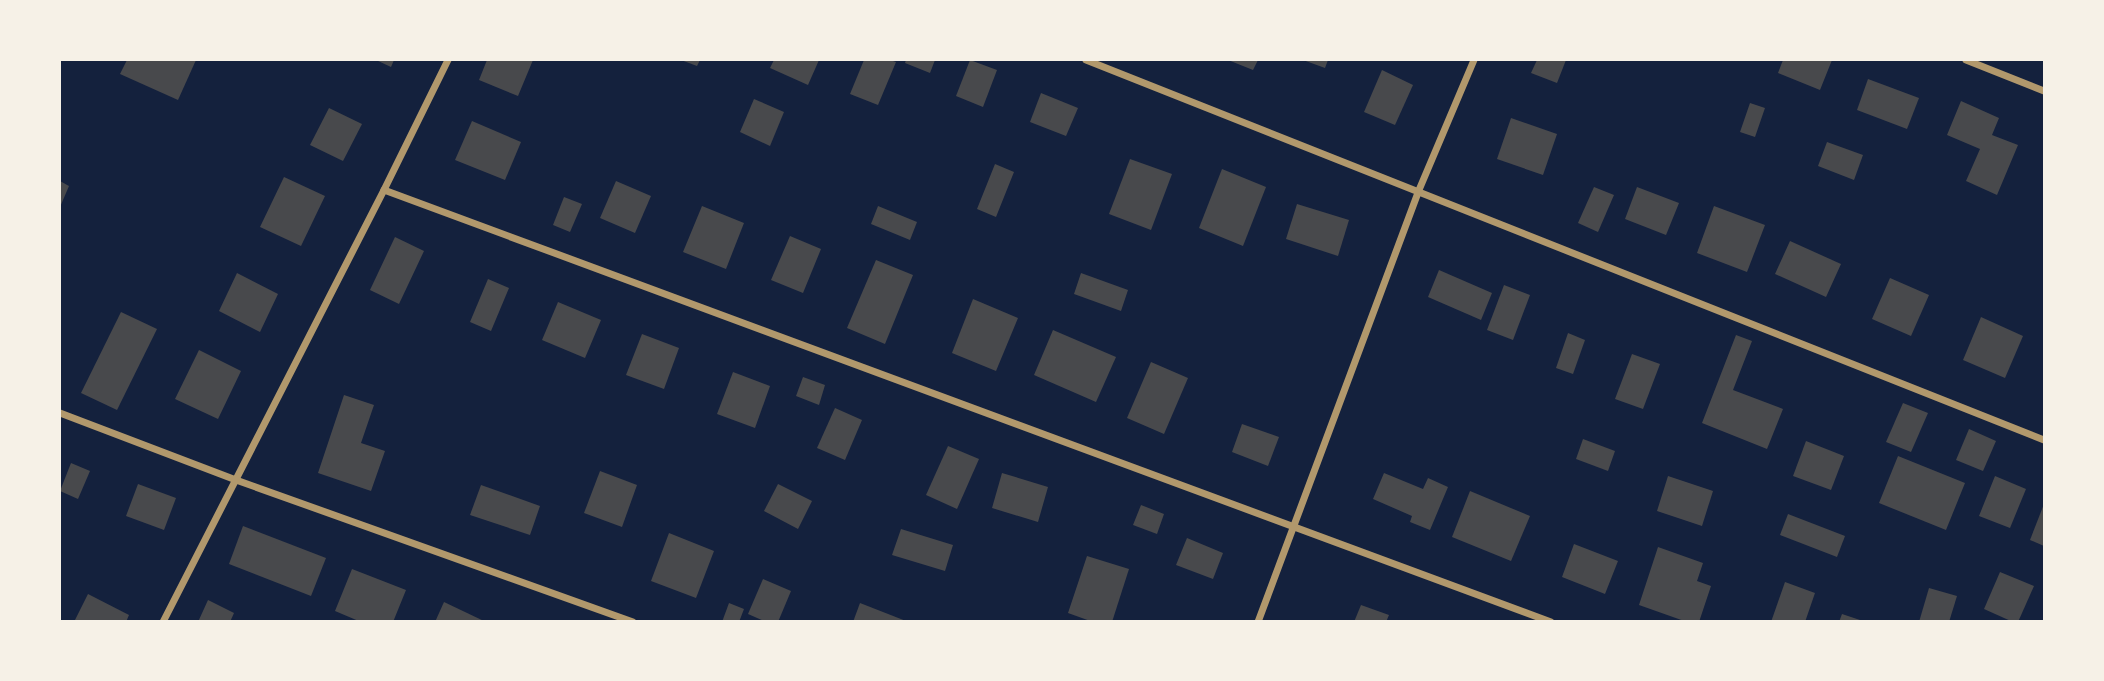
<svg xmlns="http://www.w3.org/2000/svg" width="2104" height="681" font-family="'Open Sans',sans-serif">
	<rect width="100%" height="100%" fill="#14213d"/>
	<g fill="#48494c">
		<polygon points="127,60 196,60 178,100 120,74"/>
		<polygon points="376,60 394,60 391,67"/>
		<polygon points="487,60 533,60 518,96 479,80"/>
		<polygon points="681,60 700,60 697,66"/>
		<polygon points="774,60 819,60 808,85 770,68"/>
		<polygon points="864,60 890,60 896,62 878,105 850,94"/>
		<polygon points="906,60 935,60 930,73 905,63"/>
		<polygon points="970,60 997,70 983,107 956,96"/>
		<polygon points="1228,60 1258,60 1253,70"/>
		<polygon points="1303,60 1328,60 1325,68"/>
		<polygon points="1537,60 1566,60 1557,83 1531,73"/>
		<polygon points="1783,60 1832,60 1820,90 1778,73"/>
		<polygon points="1382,70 1413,85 1395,125 1364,112"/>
		<polygon points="1868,79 1919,98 1907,129 1857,110"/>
		<polygon points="1041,93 1078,108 1066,136 1030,122"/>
		<polygon points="754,99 784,112 770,146 740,132"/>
		<polygon points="1961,101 1999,118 1992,135 2018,145 1997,195 1966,181 1980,149 1947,135"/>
		<polygon points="1750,103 1765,108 1755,137 1740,132"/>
		<polygon points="329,108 362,124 343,161 310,145"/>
		<polygon points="1511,118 1557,134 1543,175 1497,159"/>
		<polygon points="472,121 521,142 505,180 455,160"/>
		<polygon points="1827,142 1863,155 1854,180 1818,166"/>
		<polygon points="1130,159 1172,174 1151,230 1109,214"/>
		<polygon points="995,164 1014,172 996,217 977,209"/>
		<polygon points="1222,169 1266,187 1243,246 1199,228"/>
		<polygon points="284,177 325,196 301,246 260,227"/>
		<polygon points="60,181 69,186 60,207"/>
		<polygon points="616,181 651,196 635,233 600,218"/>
		<polygon points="1594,187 1614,195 1598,232 1578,223"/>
		<polygon points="1637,187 1679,203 1666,235 1625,219"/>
		<polygon points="564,197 582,204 570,232 553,225"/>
		<polygon points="1297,204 1349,220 1338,256 1286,239"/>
		<polygon points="702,206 744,223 726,269 683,252"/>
		<polygon points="878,206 917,222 910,240 871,224"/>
		<polygon points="1714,206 1765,225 1747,272 1697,253"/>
		<polygon points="790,236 821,249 803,293 771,280"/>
		<polygon points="395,237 424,251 399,304 370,290"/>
		<polygon points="1790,241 1841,264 1826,297 1775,274"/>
		<polygon points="876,260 913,275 885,344 847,328"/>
		<polygon points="1439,270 1492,293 1481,320 1428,297"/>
		<polygon points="237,273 278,294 260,332 219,311"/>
		<polygon points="1081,273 1128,290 1121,311 1074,294"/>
		<polygon points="1890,278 1929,295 1911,336 1872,319"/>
		<polygon points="488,279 509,288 491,331 470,322"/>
		<polygon points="1504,285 1530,295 1513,340 1487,330"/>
		<polygon points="973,299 1018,318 996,371 952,353"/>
		<polygon points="558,302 601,320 585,358 542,340"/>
		<polygon points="121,312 157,329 117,410 81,393"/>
		<polygon points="1981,317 2023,336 2005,378 1963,360"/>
		<polygon points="1053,330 1116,357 1096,402 1034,375"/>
		<polygon points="1568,333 1585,340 1573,374 1556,368"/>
		<polygon points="642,334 679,348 664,389 626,375"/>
		<polygon points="1736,335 1752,341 1733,390 1783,409 1767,449 1702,423"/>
		<polygon points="199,350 241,371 218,419 175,399"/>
		<polygon points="1632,354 1660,364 1643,409 1615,399"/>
		<polygon points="1151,362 1188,378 1164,434 1127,418"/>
		<polygon points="733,372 770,386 755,428 717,414"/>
		<polygon points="803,377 825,385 819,405 796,396"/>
		<polygon points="344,395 374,405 361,443 385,451 371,491 318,473"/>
		<polygon points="1903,403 1928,413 1911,452 1886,442"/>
		<polygon points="835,408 862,420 845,460 817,448"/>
		<polygon points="1242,424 1279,437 1268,466 1232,452"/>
		<polygon points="1969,429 1996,441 1983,471 1956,460"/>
		<polygon points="1583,439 1615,451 1608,471 1576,459"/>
		<polygon points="1806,441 1844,456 1831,490 1793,476"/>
		<polygon points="948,446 979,459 957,509 926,495"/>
		<polygon points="1898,456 1965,483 1946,530 1879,503"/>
		<polygon points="71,463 90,471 78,499 60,491"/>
		<polygon points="600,471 637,485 622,527 584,513"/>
		<polygon points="1002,473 1048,487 1038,522 992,508"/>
		<polygon points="1384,473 1423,489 1428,478 1448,487 1430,530 1410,522 1412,516 1373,499"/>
		<polygon points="1668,476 1713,491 1702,526 1657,511"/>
		<polygon points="1995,476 2026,489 2010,528 1979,516"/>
		<polygon points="138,484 176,498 164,530 126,516"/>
		<polygon points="778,484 812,501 798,529 764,511"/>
		<polygon points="481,485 540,506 530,535 470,515"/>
		<polygon points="1470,491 1530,516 1511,561 1452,537"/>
		<polygon points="2044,504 2044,546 2030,540"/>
		<polygon points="1141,505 1164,514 1157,534 1133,525"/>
		<polygon points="1788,514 1845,536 1837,557 1780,535"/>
		<polygon points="243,526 326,558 311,596 229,564"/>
		<polygon points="901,529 953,545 945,571 892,555"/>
		<polygon points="669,533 714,551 696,598 651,581"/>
		<polygon points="1187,538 1223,553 1213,579 1176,565"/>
		<polygon points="1574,544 1618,561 1605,594 1562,577"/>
		<polygon points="1658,547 1703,563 1697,581 1711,586 1699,622 1687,622 1639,605"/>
		<polygon points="1087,556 1129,569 1112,622 1093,622 1068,613"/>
		<polygon points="352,569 406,590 393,622 361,622 335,611"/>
		<polygon points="2000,572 2034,586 2018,622 2013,622 1984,609"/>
		<polygon points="763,579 791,591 778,622 766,622 748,614"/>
		<polygon points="1785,582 1815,593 1805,622 1771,622"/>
		<polygon points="1929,588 1957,596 1949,622 1919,622"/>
		<polygon points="88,594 129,615 126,622 74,622"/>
		<polygon points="208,600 234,613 230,622 198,622"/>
		<polygon points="444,602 486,622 435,622"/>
		<polygon points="729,603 744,609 739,622 722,622"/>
		<polygon points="860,603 906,621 906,622 853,622"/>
		<polygon points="1361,605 1389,615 1386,622 1354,622"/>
		<polygon points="1842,614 1863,621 1863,622 1839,622"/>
	</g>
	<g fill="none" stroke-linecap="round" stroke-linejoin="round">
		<g stroke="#b1986c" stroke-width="7">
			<polyline points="1086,60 2044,440"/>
			<polyline points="1966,60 2044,91"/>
			<polyline points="384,190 1551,622"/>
			<polyline points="60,413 236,480 633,622"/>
			<polyline points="163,622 384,190 448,60"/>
			<polyline points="1258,622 1419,190 1474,60"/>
		</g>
	</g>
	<rect width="2104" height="681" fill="none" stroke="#f6f1e7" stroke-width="122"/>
</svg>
